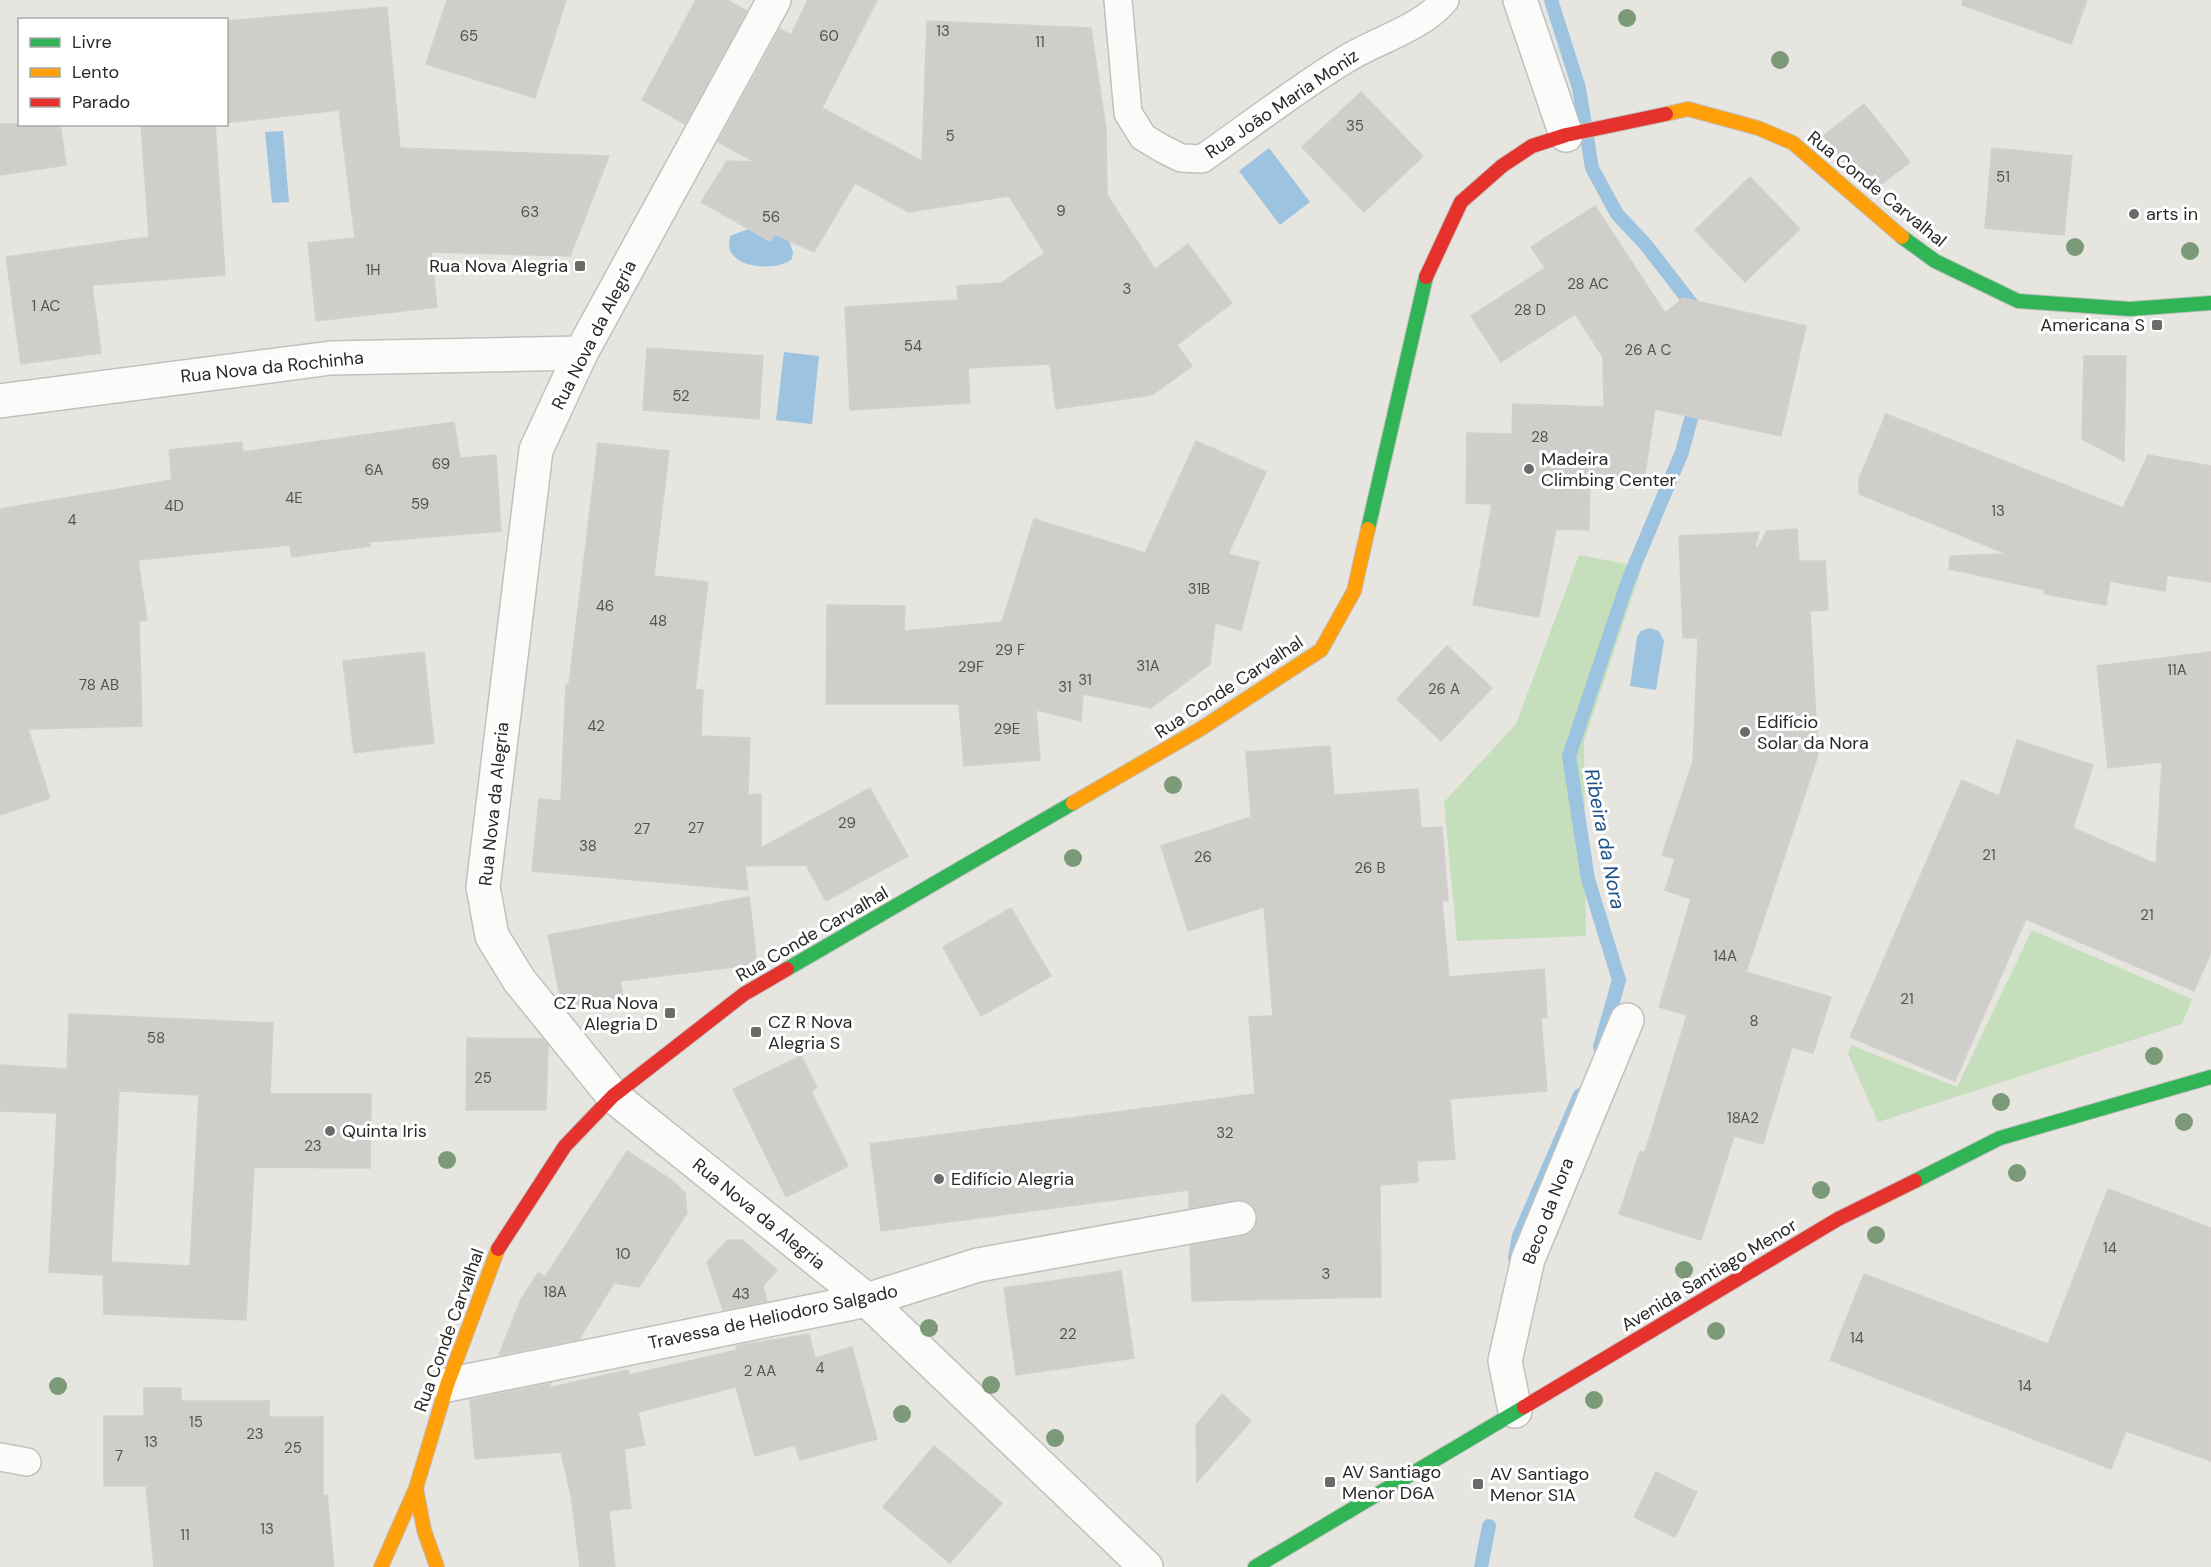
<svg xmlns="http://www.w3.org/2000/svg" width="2211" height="1567" font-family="'DM Sans',sans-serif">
	<rect width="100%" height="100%" fill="#e7e5e0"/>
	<g fill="#c5dfbc">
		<polygon points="1579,555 1642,567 1584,741 1586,936 1457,941 1444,802 1516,724"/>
		<polygon points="2032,930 2192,999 2182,1024 1878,1122 1848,1054 1851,1045 1957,1087"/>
	</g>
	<g fill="#9cc3df">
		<polygon points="283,131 289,202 272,203 265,132"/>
		<polygon points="1269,148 1310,202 1280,225 1239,171"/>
		<path d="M748 229 770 241 775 234 789 240 793 252 792 259C780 270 743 269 733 255 728 250 729 243 730 236Z"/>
		<polygon points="784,352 819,356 812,424 776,420"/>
		<polygon points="1650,628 1659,631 1664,641 1656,690 1630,686 1637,637 1641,631"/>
	</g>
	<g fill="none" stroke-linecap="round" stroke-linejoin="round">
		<g stroke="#9cc3df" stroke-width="14">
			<polyline points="1551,0 1579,88 1592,168 1617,214 1646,245 1694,307 1694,313"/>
			<polyline points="1600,1047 1619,980 1588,879 1569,756 1628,581 1682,452 1696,401"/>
			<polyline points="1515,1258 1519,1236 1580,1095"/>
			<polyline points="1481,1567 1489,1526"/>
		</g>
	</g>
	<g fill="#d0cecb" stroke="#d2d0cc" stroke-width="1.5" fill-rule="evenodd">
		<polygon points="447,0 566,0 535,98 426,64"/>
		<polygon points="696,0 727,0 747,11 685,124 642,100"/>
		<polygon points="808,0 877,0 822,108 922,161 927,21 1091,28 1106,129 1107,195 1155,269 1188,244 1232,303 1177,345 1192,366 1152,395 1056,409 1050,364 968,368 970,403 850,410 845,307 958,300 957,286 1001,283 1045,253 1009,196 909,212 855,183 814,252 775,234 770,241 701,202 727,161 755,162 718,142 780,29 791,35"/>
		<polygon points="1963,0 2087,0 2071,44 1962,5"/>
		<polygon points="387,7 400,148 609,156 570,256 431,252 437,307 316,321 308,243 355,238 339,110 226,123 226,21"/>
		<polygon points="1361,92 1423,156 1364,212 1302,147"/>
		<polygon points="1864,104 1910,162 1874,190 1818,140"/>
		<polygon points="0,124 60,124 66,165 0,175"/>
		<polygon points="141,124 215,124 225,275 92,285 101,353 21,364 6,257 149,237"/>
		<polygon points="1992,148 2072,156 2064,235 1985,228"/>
		<polygon points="1750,177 1800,229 1745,282 1695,230"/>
		<polygon points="1595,206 1665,313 1683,298 1806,326 1781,436 1655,409 1644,480 1590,472 1589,530 1556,529 1539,617 1473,605 1492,504 1466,503 1467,433 1512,434 1513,404 1604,407 1603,357 1575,314 1501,362 1471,316 1545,268 1531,247"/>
		<polygon points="647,348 763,356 759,419 643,410"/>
		<polygon points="2084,356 2126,356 2124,461 2082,439"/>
		<polygon points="1886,414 2123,508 2148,455 2211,466 2211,582 2167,575 2165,591 2110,581 2106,605 2044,594 2045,590 1949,569 1950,556 2007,554 1859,494 1859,479"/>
		<polygon points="454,422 460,458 496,455 501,531 369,542 370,546 292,557 290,545 138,560 147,620 139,621 142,726 28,729 50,798 0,815 0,509 172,480 169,450 242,442 243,452"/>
		<polygon points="1196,441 1266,472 1228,554 1259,562 1241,630 1215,623 1210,664 1151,708 1083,694 1081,721 1036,710 1040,760 964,766 959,704 826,704 827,605 905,606 904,631 1002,622 1034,519 1145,553"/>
		<polygon points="598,443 669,451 654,576 708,582 695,690 703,690 701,736 750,738 748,795 761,794 761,848 870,788 908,856 826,901 806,865 745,866 748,890 532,871 539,799 561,801 566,684 569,684"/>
		<polygon points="1797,529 1799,561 1825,561 1828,610 1810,611 1818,755 1746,972 1831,997 1813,1053 1792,1047 1763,1144 1734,1136 1701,1240 1619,1214 1640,1151 1645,1152 1687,1015 1659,1007 1691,899 1665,890 1675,859 1662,855 1693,761 1698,638 1683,638 1679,536 1759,532 1755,546 1758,547 1767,531"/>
		<polygon points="1447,646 1492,688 1441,741 1397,699"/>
		<polygon points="424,652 434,743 354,753 343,661"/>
		<polygon points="2211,652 2211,952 2194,991 2026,919 1955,1081 1850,1037 1962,780 1999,796 2017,740 2093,765 2073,828 2156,864 2162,762 2108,768 2097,666"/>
		<polygon points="1330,746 1334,795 1418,789 1421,828 1442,827 1448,900 1442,901 1449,977 1544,969 1547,1017 1541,1018 1547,1091 1450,1099 1455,1159 1417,1161 1418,1182 1380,1185 1381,1297 1192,1301 1190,1246 1243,1236 1251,1232 1256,1225 1257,1215 1254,1206 1245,1200 1189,1208 1189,1190 881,1231 870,1144 1255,1094 1249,1017 1273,1016 1264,907 1188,931 1161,846 1251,817 1246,752"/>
		<polygon points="749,897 757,964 620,981 623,996 566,1008 561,1002 548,935"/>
		<polygon points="1011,908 1051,976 981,1016 943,947"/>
		<path d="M69 1014 273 1023 270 1094H371L370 1168 254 1167 246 1320 104 1314 103 1275 49 1272 57 1113 0 1111V1065L67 1069ZM119 1091 199 1095 190 1266 111 1262Z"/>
		<polygon points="467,1038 542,1039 548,1045 546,1110 466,1110"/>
		<polygon points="801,1056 817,1088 811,1091 848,1166 786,1197 733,1089"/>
		<polygon points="627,1151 673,1181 685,1193 687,1213 639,1287 614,1283 579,1339 499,1355 521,1299 538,1273 545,1277"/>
		<polygon points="2108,1189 2211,1228 2211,1461 2126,1431 2111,1469 1830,1360 1864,1274 2048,1344"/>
		<polygon points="728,1240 742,1240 777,1270 763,1286 767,1301 723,1310 707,1262"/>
		<polygon points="1121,1271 1134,1358 1016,1375 1004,1288"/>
		<polygon points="809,1334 815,1358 852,1347 877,1439 800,1460 795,1445 755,1456 736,1387 638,1412 645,1445 624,1449 631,1508 609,1511 615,1567 580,1567 571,1495 561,1452 475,1459 470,1400 551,1383 548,1388 628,1370 629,1375 737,1350 736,1346"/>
		<polygon points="144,1388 181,1388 181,1401 269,1401 269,1417 323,1417 323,1496 327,1495 334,1567 154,1567 146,1486 104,1486 104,1416 144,1416"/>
		<polygon points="1222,1394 1251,1421 1197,1482 1196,1425"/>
		<polygon points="934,1446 1002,1503 950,1563 883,1507"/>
		<polygon points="1656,1472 1697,1492 1675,1537 1634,1517"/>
	</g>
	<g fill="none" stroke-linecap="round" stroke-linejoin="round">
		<defs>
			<g id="lane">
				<path d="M1118 0 1128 113 1143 137 1163 149 1181 158 1202 159C1249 126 1294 91 1343 61 1375 40 1420 30 1445 0"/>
				<polyline points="0,1457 27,1462"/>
			</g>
			<g id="street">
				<polyline points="774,0 581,353 536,450 483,887 492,936 519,980 613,1096 867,1300 1146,1567"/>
				<polyline points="1520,0 1566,135"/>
				<polyline points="0,401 331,358 581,353"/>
				<polyline points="447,1385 867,1300 978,1265 1239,1218"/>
				<polyline points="1515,1411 1505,1361 1528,1259 1627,1020"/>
			</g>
			<g id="fast">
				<polyline points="1902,237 1935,261 2018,301 2130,309 2211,303"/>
				<polyline points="1368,529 1426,277"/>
				<polyline points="787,969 1073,803"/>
				<polyline points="1915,1181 2000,1138 2211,1077"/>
				<polyline points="1255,1567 1524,1407"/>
			</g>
			<g id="slow">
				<polyline points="1666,114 1688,109 1758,128 1793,143 1902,237"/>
				<polyline points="1073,803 1202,728 1321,650 1354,591 1368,529"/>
				<polyline points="416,1488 424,1530 437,1567"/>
				<polyline points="381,1567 416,1488 447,1385 498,1249"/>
			</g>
			<g id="jam">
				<polyline points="1426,277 1461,202 1502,166 1532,146 1566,135 1666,114"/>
				<polyline points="498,1249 565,1146 613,1096 744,994 787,969"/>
				<polyline points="1524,1407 1838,1219 1915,1181"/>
			</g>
		</defs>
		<use href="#lane" stroke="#c1c0bf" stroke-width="30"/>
		<use href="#street" stroke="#c1c0bf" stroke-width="36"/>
		<use href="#fast" stroke="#c1c0bf" stroke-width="16"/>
		<use href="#slow" stroke="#c1c0bf" stroke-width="16"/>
		<use href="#jam" stroke="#c1c0bf" stroke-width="16"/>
		<use href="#lane" stroke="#fbfbfa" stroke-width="27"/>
		<use href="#street" stroke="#fbfbfa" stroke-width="33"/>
		<use href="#fast" stroke="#30b455" stroke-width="14"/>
		<use href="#slow" stroke="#ff9f0a" stroke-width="14"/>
		<use href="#jam" stroke="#e5322d" stroke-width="14"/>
	</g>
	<g fill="#7c9a78">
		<circle cx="1627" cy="18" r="9"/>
		<circle cx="1780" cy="60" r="9"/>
		<circle cx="2075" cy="247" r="9"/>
		<circle cx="2190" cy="251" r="9"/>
		<circle cx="1173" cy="785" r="9"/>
		<circle cx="1073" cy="858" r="9"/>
		<circle cx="2154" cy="1056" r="9"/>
		<circle cx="2001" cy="1102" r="9"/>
		<circle cx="2184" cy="1122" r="9"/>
		<circle cx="447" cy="1160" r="9"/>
		<circle cx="2017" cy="1173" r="9"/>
		<circle cx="1821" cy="1190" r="9"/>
		<circle cx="1876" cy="1235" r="9"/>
		<circle cx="1684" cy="1270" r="9"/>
		<circle cx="929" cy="1328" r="9"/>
		<circle cx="1716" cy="1331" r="9"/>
		<circle cx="991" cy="1385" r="9"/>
		<circle cx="58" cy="1386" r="9"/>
		<circle cx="1594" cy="1400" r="9"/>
		<circle cx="902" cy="1414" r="9"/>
		<circle cx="1055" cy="1438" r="9"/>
	</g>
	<g fill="#6c6b69" stroke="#fff" stroke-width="2">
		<circle cx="2134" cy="214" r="6"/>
		<rect x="574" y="260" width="12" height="12" rx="3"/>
		<rect x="2151" y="319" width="12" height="12" rx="3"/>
		<circle cx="1529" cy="469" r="6"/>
		<circle cx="1745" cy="732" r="6"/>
		<rect x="664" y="1007" width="12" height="12" rx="3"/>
		<rect x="750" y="1026" width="12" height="12" rx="3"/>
		<circle cx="330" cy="1131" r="6"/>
		<circle cx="939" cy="1179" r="6"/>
		<rect x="1324" y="1476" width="12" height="12" rx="3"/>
		<rect x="1472" y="1478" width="12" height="12" rx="3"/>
	</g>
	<g text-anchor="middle" stroke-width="6" stroke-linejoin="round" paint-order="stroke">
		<g font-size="15" fill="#545352">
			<text x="943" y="36">13</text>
			<text x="469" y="41">65</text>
			<text x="829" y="41">60</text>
			<text x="1040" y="47">11</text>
			<text x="1355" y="131">35</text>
			<text x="950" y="141">5</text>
			<text x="2003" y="182">51</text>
			<text x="1061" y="216">9</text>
			<text x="530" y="217">63</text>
			<text x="771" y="222">56</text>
			<text x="373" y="275">1H</text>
			<text x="1588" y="289">28 AC</text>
			<text x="1127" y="294">3</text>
			<text x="46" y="311">1 AC</text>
			<text x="1530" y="315">28 D</text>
			<text x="913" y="351">54</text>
			<text x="1648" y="355">26 A C</text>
			<text x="681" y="401">52</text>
			<text x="1540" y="442">28</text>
			<text x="441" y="469">69</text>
			<text x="374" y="475">6A</text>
			<text x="294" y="503">4E</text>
			<text x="420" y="509">59</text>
			<text x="174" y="511">4D</text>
			<text x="1998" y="516">13</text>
			<text x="72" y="525">4</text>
			<text x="1199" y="594">31B</text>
			<text x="605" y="611">46</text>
			<text x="658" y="626">48</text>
			<text x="1010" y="655">29 F</text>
			<text x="1148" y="671">31A</text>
			<text x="971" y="672">29F</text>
			<text x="2177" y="675">11A</text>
			<text x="1085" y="685">31</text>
			<text x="99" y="690">78 AB</text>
			<text x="1065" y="692">31</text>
			<text x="1444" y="694">26 A</text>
			<text x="596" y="731">42</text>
			<text x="1007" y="734">29E</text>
			<text x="847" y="828">29</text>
			<text x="696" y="833">27</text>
			<text x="642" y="834">27</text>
			<text x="588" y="851">38</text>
			<text x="1989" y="860">21</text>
			<text x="1203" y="862">26</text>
			<text x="1370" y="873">26 B</text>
			<text x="2147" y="920">21</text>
			<text x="1725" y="961">14A</text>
			<text x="1907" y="1004">21</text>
			<text x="1754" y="1026">8</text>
			<text x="156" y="1043">58</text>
			<text x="483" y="1083">25</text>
			<text x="1743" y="1123">18A2</text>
			<text x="1225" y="1138">32</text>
			<text x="313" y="1151">23</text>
			<text x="2110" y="1253">14</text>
			<text x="623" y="1259">10</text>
			<text x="1326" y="1279">3</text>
			<text x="555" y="1297">18A</text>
			<text x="741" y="1299">43</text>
			<text x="1068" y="1339">22</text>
			<text x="1857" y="1343">14</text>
			<text x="820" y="1373">4</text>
			<text x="760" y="1376">2 AA</text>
			<text x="2025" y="1391">14</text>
			<text x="196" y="1427">15</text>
			<text x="255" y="1439">23</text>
			<text x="151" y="1447">13</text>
			<text x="293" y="1453">25</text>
			<text x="119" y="1461">7</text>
			<text x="267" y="1534">13</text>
			<text x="185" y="1540">11</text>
		</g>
		<g font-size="18" fill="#292929" stroke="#fff">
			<text transform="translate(1282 104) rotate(-34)" y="6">Rua João Maria Moniz</text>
			<text transform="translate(1877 189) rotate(39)" y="6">Rua Conde Carvalhal</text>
			<text transform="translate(594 335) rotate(-63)" y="6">Rua Nova da Alegria</text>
			<text transform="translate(272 367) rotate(-6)" y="6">Rua Nova da Rochinha</text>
			<text transform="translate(1229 687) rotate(-33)" y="6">Rua Conde Carvalhal</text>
			<text transform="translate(494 804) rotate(-84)" y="6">Rua Nova da Alegria</text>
			<text transform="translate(812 934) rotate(-30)" y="6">Rua Conde Carvalhal</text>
			<text transform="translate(1548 1211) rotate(-69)" y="6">Beco da Nora</text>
			<text transform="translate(759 1214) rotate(39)" y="6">Rua Nova da Alegria</text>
			<text transform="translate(1709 1275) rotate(-31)" y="6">Avenida Santiago Menor</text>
			<text transform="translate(773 1317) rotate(-12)" y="6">Travessa de Heliodoro Salgado</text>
			<text transform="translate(449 1330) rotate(-70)" y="6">Rua Conde Carvalhal</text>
		</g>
		<g font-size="18" fill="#292929" stroke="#fff" text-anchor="start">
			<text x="2146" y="220">arts in</text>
			<text x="568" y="272" text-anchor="end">Rua Nova Alegria</text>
			<text x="2145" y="331" text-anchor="end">Americana S</text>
			<text x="1541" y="465">Madeira<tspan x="1541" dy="21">Climbing Center</tspan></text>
			<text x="1757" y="728">Edifício<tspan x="1757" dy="21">Solar da Nora</tspan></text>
			<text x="658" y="1009" text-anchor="end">CZ Rua Nova<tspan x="658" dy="21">Alegria D</tspan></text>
			<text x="768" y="1028">CZ R Nova<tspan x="768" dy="21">Alegria S</tspan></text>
			<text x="342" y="1137">Quinta Iris</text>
			<text x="951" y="1185">Edifício Alegria</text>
			<text x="1342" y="1478">AV Santiago<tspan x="1342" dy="21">Menor D6A</tspan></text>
			<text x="1490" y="1480">AV Santiago<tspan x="1490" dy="21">Menor S1A</tspan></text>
		</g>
		<g font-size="20" font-style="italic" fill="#1d5389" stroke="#fff">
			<text transform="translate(1605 839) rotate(79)" y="7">Ribeira da Nora</text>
		</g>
	</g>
	<rect x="18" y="18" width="210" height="108" fill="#ffffff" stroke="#a9a9a9" stroke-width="1.5"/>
	<rect x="30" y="38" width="30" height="9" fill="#30b455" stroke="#a9a9a9" stroke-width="1.5"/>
	<text x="72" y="48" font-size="18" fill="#292929">Livre</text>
	<rect x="30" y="68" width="30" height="9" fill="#ff9f0a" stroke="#a9a9a9" stroke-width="1.5"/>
	<text x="72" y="78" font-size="18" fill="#292929">Lento</text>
	<rect x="30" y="98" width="30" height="9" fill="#e5322d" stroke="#a9a9a9" stroke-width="1.5"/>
	<text x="72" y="108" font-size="18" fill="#292929">Parado</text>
</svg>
